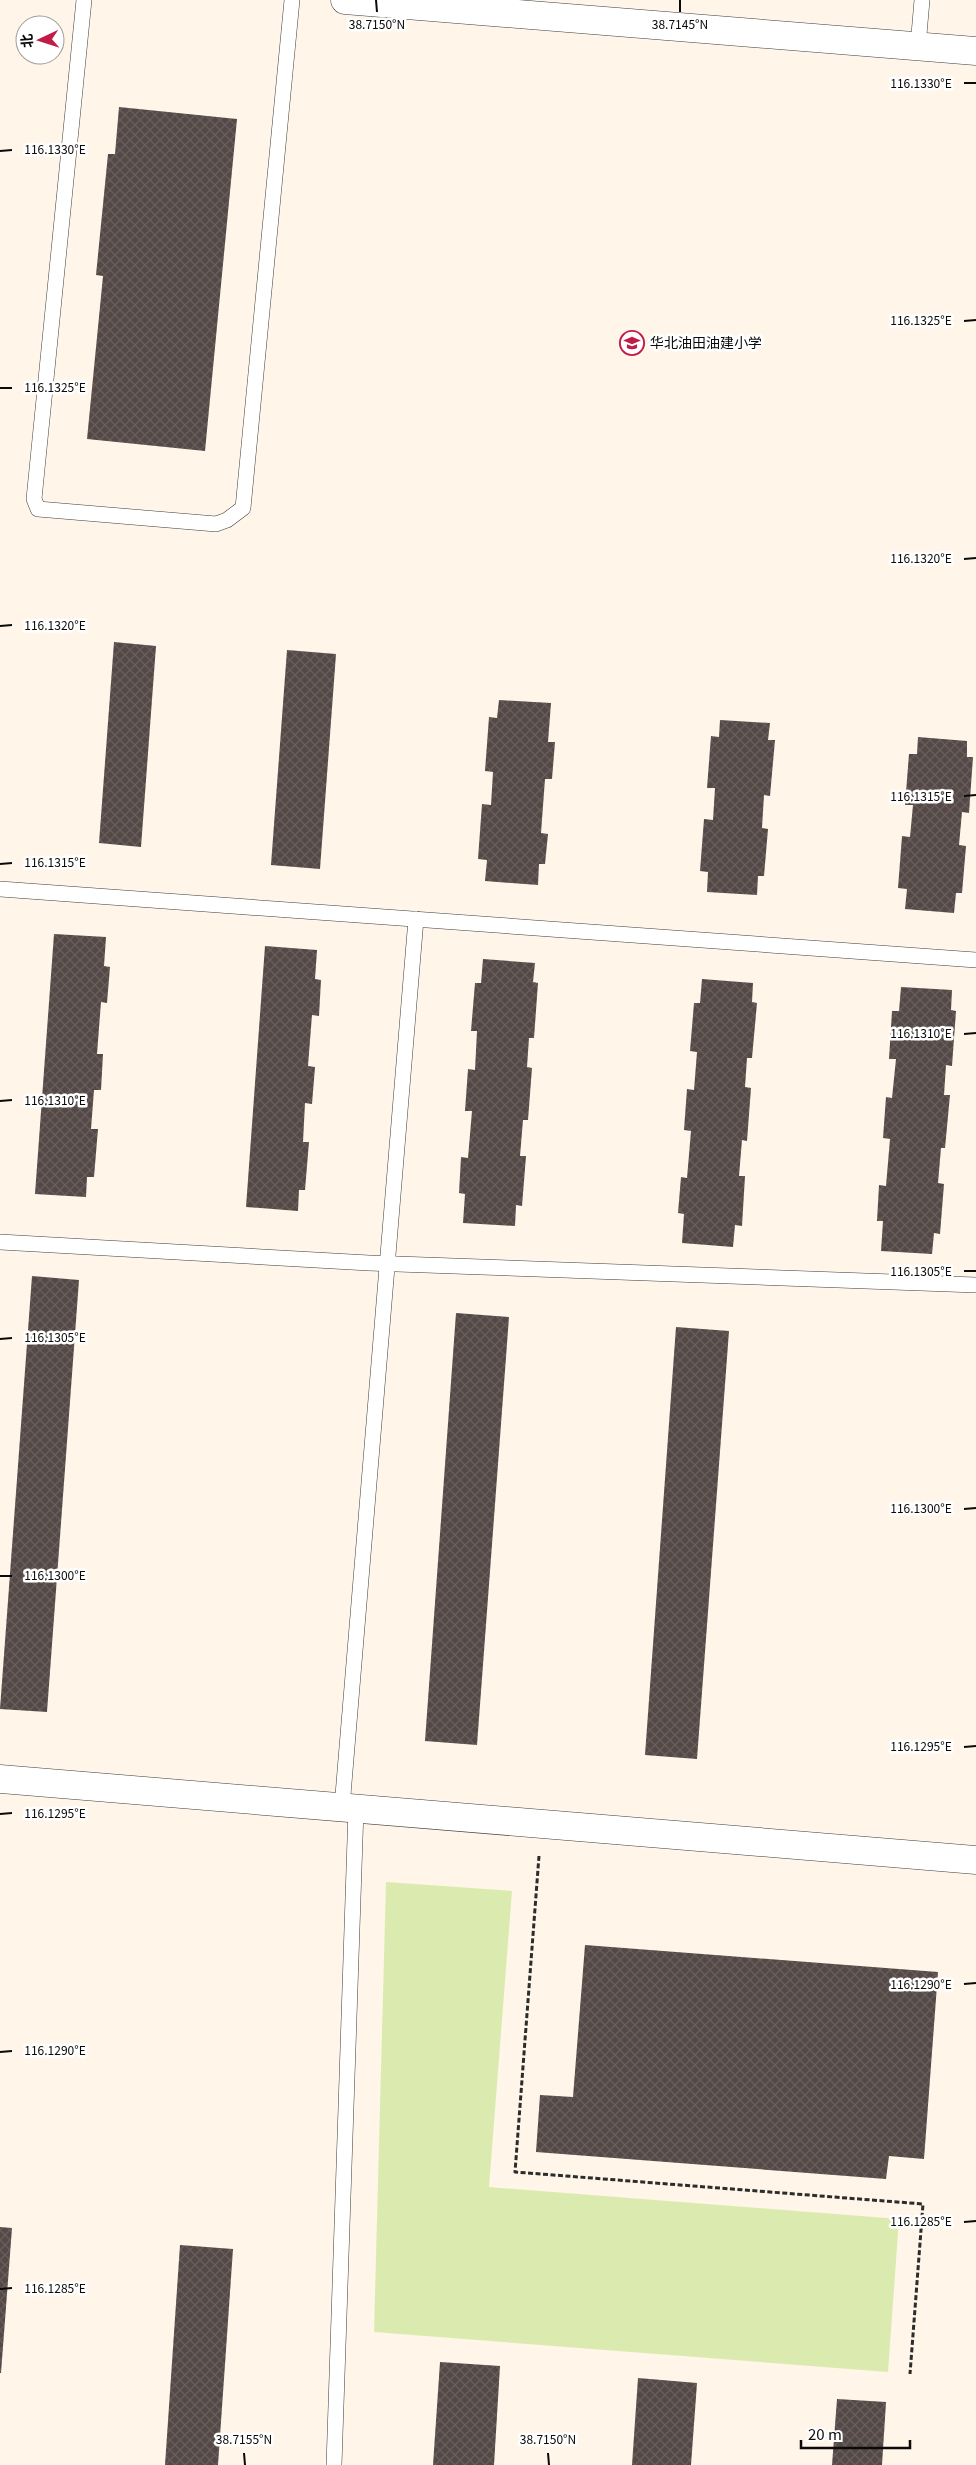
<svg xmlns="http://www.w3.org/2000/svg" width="976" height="2465" font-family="Georgia,'Noto Sans SC',serif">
	<defs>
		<pattern id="building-cross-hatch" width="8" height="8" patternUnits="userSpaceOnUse" patternTransform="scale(1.25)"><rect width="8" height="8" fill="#544946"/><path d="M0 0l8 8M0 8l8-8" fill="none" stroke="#685f5c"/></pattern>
	</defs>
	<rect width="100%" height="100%" fill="#fff5e8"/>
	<polygon fill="#dbebb0" points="386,1882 512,1891 489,2187 899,2219 888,2372 374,2332"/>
	<g fill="url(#building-cross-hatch)">
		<polygon points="119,107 237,119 205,451 87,439 103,276 96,275 108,154 115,154"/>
		<polygon points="114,642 156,646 141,847 99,843"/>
		<polygon points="287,650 336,654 320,869 271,865"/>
		<polygon points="499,700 551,703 548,742 555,742 552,779 545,779 541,833 548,834 545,864 539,864 538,885 485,881 487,860 478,859 482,804 491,805 493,772 485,771 489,717 497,718"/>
		<polygon points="720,720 770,723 768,740 775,740 770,796 764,795 762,828 768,829 764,876 758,876 757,895 707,892 708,872 700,871 704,819 713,820 715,788 707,788 711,736 719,737"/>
		<polygon points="918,737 967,741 967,757 973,757 969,813 962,812 959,845 966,846 962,893 956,893 954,913 905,909 907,889 898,888 902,836 910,837 913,805 905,805 909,754 917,754"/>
		<polygon points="54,934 106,937 104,966 110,967 107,1003 101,1002 97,1054 103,1054 101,1090 94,1090 91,1129 98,1129 94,1177 87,1177 86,1197 35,1194"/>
		<polygon points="265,946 317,950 315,979 321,980 319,1016 312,1015 308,1066 315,1067 312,1104 305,1103 303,1142 309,1142 305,1190 299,1190 298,1211 246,1207"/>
		<polygon points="483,959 535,963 533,982 538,983 534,1038 529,1038 527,1067 532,1068 528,1120 523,1120 520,1156 526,1156 522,1206 516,1205 515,1226 463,1223 465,1194 459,1193 461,1157 468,1158 472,1111 465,1111 468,1069 475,1070 477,1031 471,1031 475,983 481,983"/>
		<polygon points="702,979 753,983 752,1002 757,1003 752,1058 747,1058 745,1087 751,1088 747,1141 742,1140 739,1176 745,1176 742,1226 735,1225 733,1247 682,1243 684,1214 678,1213 681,1177 687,1178 691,1131 684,1130 687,1089 694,1090 697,1052 690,1051 694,1003 700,1003"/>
		<polygon points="901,987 952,990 951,1010 956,1011 952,1066 946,1065 944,1095 950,1095 945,1148 941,1148 938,1183 944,1184 940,1234 934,1233 932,1254 881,1251 883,1221 877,1221 879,1185 886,1186 890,1139 883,1138 886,1097 892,1098 896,1059 889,1059 892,1011 899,1011"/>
		<polygon points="32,1276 79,1280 47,1712 0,1709"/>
		<polygon points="456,1313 509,1317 477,1745 425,1741"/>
		<polygon points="676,1327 729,1331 697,1759 645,1755"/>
		<polygon points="585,1945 938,1972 924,2159 889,2156 886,2179 536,2152 540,2095 573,2097"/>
		<polygon points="0,2227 12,2228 1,2373 0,2373"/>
		<polygon points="180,2245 233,2249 218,2465 165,2465"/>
		<polygon points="440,2362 500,2366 494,2465 433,2465"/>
		<polygon points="638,2378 697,2383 691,2465 632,2465"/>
		<polygon points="837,2399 886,2402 882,2465 832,2465"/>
	</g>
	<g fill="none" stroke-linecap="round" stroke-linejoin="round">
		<defs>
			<g id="lane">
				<polyline points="84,0 34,499 38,509 216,524 227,520 243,508 292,0"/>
				<polyline points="918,46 922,0"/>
				<polyline points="0,889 976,960"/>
				<polyline points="0,1242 369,1263 976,1285"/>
				<polyline points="342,1807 416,919"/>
				<polyline points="334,2465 356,1809"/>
			</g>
			<g id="street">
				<polyline points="345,0 976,51"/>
				<polyline points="0,1779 976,1860"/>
			</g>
		</defs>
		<use href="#lane" stroke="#3d3d3d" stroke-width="16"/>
		<use href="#street" stroke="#3d3d3d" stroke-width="29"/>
		<polyline stroke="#2c2c2c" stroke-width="3" stroke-dasharray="5 2.5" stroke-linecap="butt" points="539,1856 515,2172 923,2204 910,2374"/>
		<use href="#lane" stroke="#fff" stroke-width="15"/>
		<use href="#street" stroke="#fff" stroke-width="28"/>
	</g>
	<path fill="none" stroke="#0a0a0a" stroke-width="2" d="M376 0 377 12M680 0V12M964 83H976M0 151 12 150M964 321 976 320M0 388H12M964 559 976 558M0 626 12 625M964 796 976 795M0 864 12 863M964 1034 976 1033M0 1101 12 1100M964 1271H976M0 1339 12 1338M964 1509 976 1508M0 1576H12M964 1747 976 1746M0 1814 12 1813M964 1984 976 1983M0 2052 12 2051M964 2222 976 2221M0 2289 12 2288M244 2453 245 2465M548 2453 549 2465"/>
	<defs>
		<symbol id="school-ring" viewBox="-11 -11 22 22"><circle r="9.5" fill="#fff" stroke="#c11c48" stroke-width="1.5"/><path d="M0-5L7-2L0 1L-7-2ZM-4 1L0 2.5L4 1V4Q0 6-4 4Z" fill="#c11c48"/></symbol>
	</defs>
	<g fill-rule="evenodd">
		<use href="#school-ring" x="618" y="329" width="28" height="28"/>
	</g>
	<g text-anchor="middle" stroke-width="5" stroke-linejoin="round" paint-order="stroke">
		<g font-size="14" fill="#0a0a0a" stroke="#fff" text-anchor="start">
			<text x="650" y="348">华北油田油建小学</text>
		</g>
	</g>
	<g font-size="12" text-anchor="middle" fill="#0a0a0a" stroke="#fff" stroke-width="5" stroke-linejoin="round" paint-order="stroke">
		<text x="377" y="29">38.7150°N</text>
		<text x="680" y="29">38.7145°N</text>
		<text x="921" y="88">116.1330°E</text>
		<text x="55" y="154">116.1330°E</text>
		<text x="921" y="325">116.1325°E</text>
		<text x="55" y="392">116.1325°E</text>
		<text x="921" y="563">116.1320°E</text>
		<text x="55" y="630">116.1320°E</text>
		<text x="921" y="801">116.1315°E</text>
		<text x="55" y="867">116.1315°E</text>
		<text x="921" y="1038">116.1310°E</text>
		<text x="55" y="1105">116.1310°E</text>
		<text x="921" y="1276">116.1305°E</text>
		<text x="55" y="1342">116.1305°E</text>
		<text x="921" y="1513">116.1300°E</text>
		<text x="55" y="1580">116.1300°E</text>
		<text x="921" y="1751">116.1295°E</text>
		<text x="55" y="1818">116.1295°E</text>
		<text x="921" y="1989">116.1290°E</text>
		<text x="55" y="2055">116.1290°E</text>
		<text x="921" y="2226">116.1285°E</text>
		<text x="55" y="2293">116.1285°E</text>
		<text x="244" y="2444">38.7155°N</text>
		<text x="548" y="2444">38.7150°N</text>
	</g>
	<g transform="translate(40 40) rotate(266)"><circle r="24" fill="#ffffff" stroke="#9d9d9d"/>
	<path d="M0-4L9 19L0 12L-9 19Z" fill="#c11c48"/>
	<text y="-8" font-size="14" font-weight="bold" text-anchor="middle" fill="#0a0a0a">北</text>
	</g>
	<path d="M801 2440v8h109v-8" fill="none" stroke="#0a0a0a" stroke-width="2.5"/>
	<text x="808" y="2440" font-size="15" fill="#0a0a0a" stroke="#ffffff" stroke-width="4" paint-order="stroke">20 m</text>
</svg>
